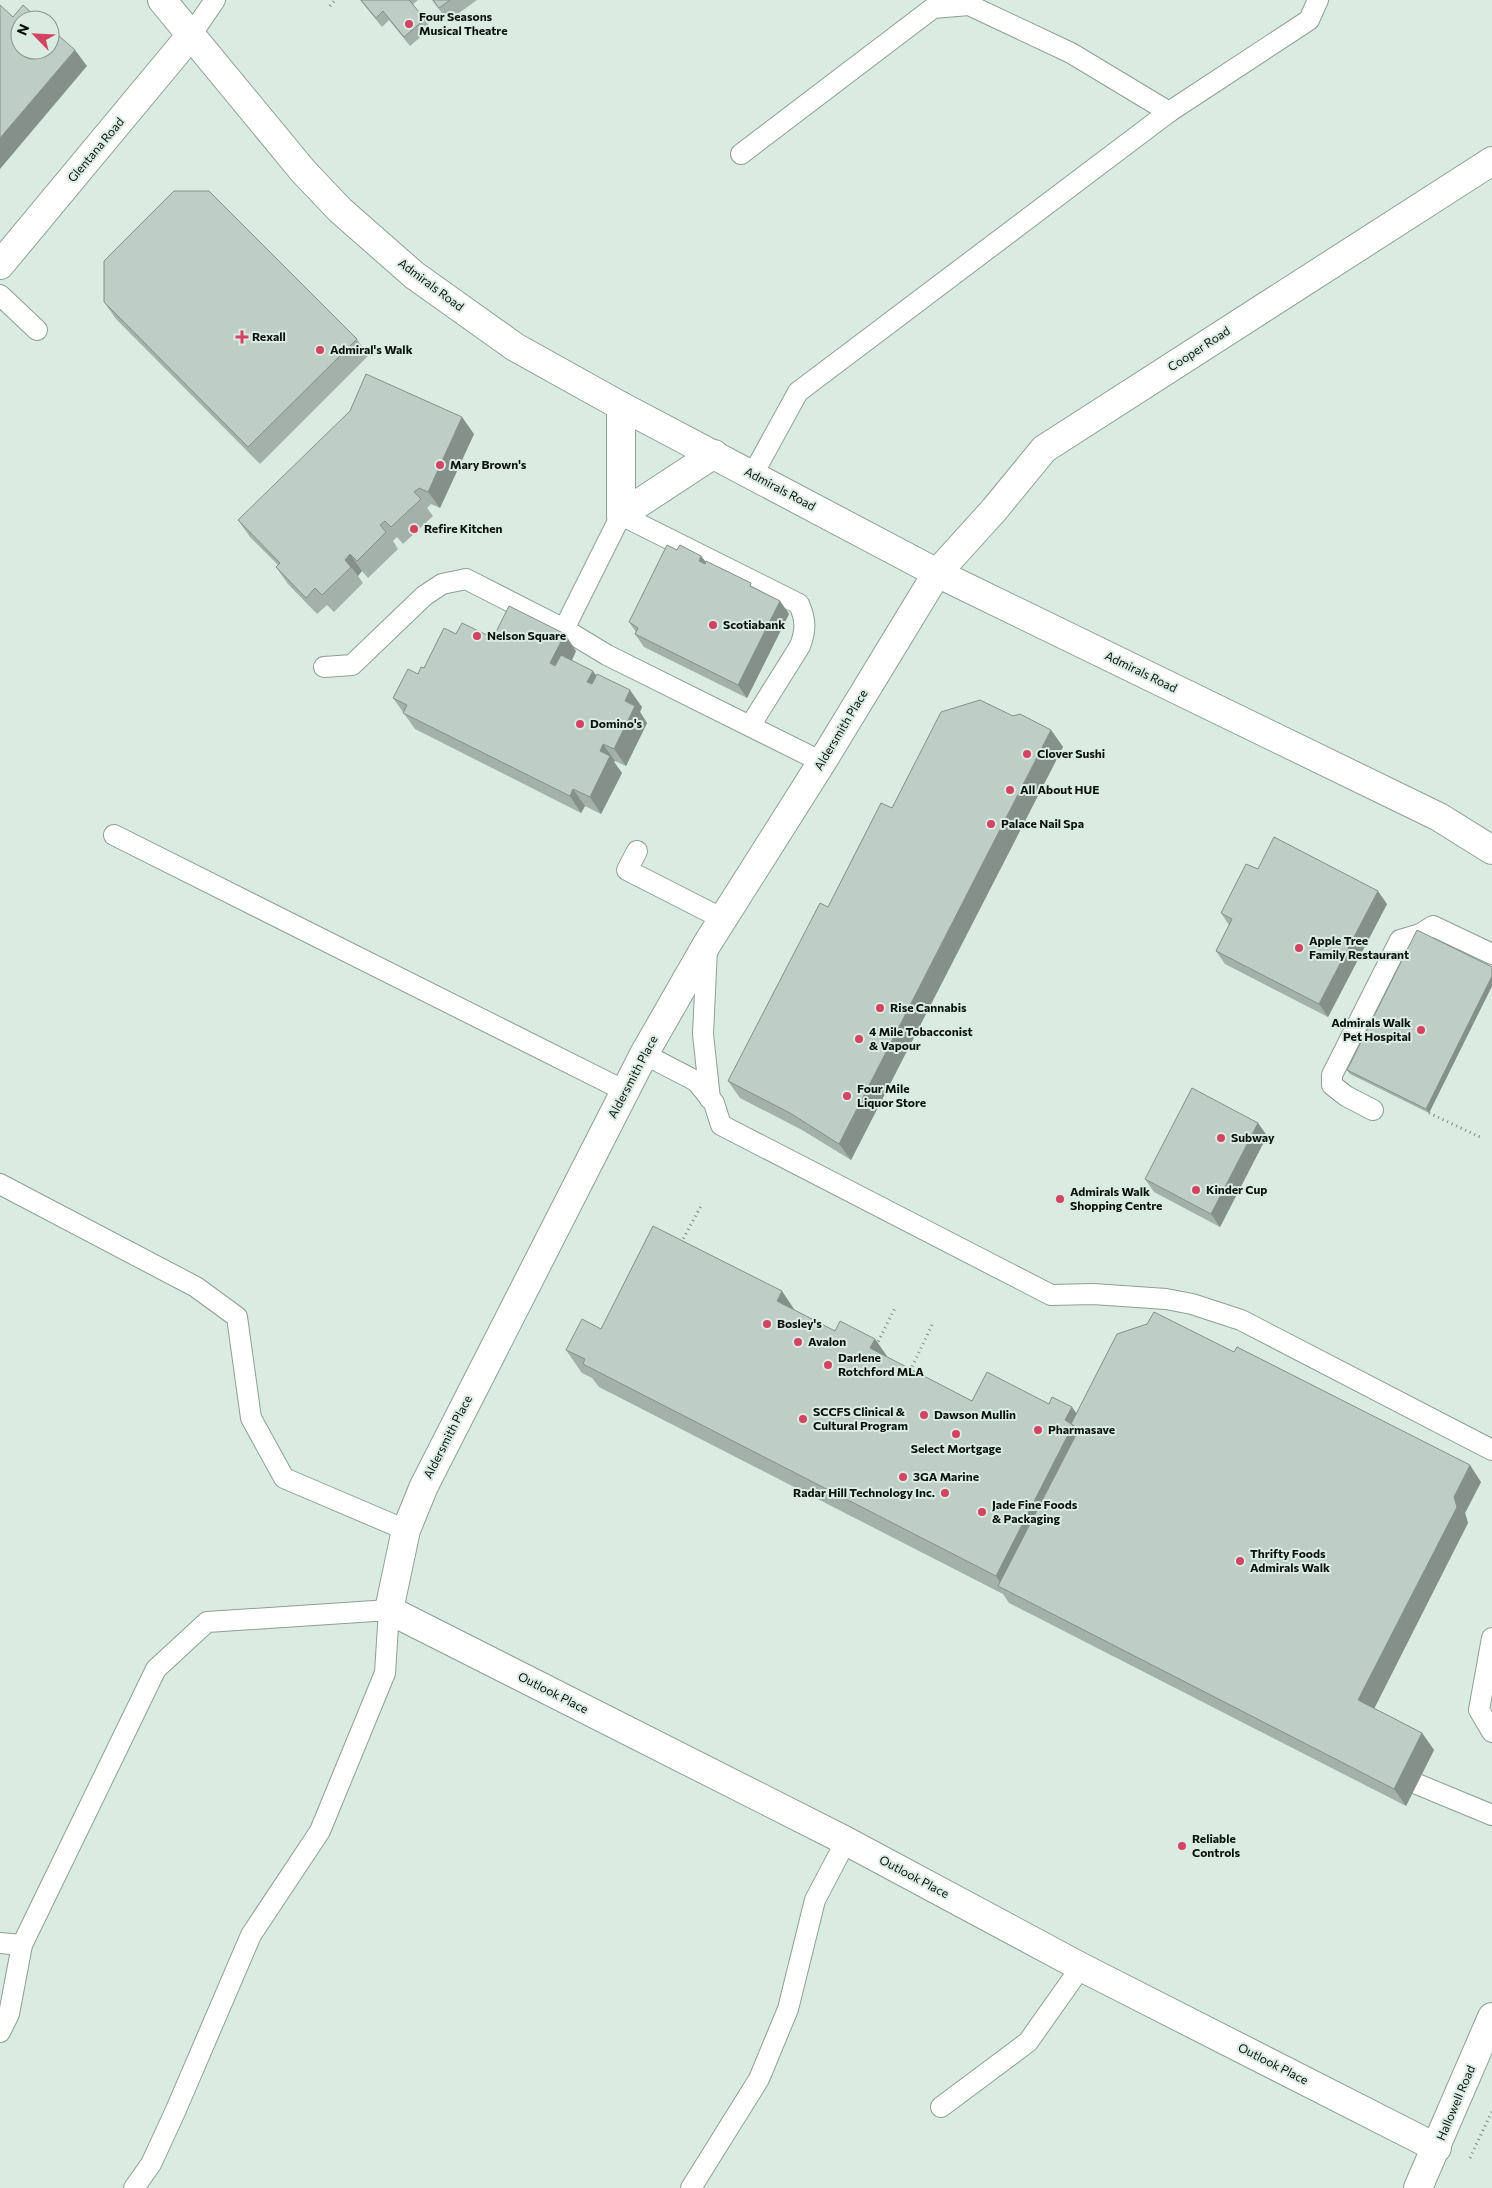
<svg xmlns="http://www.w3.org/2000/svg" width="1492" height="2188" font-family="Commissioner,sans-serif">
	<rect width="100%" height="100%" fill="#daebe2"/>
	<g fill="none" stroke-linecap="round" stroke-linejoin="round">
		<defs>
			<g id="service">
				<polyline points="191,35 215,0"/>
				<polyline points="741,154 933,8 969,5 1071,53 1169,112"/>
				<polyline points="0,295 37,330"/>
				<polyline points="753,474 798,392 1169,112 1309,20 1318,0"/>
				<path d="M564 629 621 515 799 604C806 620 806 630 800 646L750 726"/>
				<polyline points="324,667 352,665 424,596 442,584 466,579 564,629 607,655 822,762"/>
				<polyline points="114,835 625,1091"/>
				<polyline points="637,851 627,870 723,919"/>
				<polyline points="707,949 703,1034 710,1099"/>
				<polyline points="644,1054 696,1081 714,1103 721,1125 1051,1295 1093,1294 1166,1299 1192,1304 1241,1320 1492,1450"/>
				<polyline points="1373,1110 1346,1096 1332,1085 1332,1075 1400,940 1420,934 1433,926 1492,954"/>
				<polyline points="0,1184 196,1287 237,1317 251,1418 284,1478 406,1530"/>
				<polyline points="1492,1638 1479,1710 1492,1732"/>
				<polyline points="1417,1784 1492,1815"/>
				<polyline points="0,1943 22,1945"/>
				<polyline points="0,2032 9,2014 22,1945 156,1669 207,1622 389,1610 385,1673 320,1831 251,1935 175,2112 151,2164 134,2188"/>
				<polyline points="941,2107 1028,2042 1081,1967"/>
				<polyline points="691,2188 759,2079 788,2009 815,1900 846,1841"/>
			</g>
			<g id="minor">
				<polyline points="0,265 191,35"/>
				<polyline points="1437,2148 1081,1967 846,1841 389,1610 406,1530 424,1486 644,1054 707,944 822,762 937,573 994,510 1044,449 1492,161"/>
				<polyline points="1418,2188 1492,2017"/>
			</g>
			<g id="secondary">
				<polyline points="162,0 303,171 340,210 414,275 515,347 621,406 937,573 1439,817 1492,850"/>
				<polyline points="621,406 621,515"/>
				<polyline points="621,515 714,454"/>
			</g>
		</defs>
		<use href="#service" stroke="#8f9f97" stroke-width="22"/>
		<use href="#minor" stroke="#8f9f97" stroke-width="30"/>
		<use href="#secondary" stroke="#8f9f97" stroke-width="30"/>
		<g stroke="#7b8781" stroke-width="3" stroke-dasharray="1 4" stroke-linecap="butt">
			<polyline points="330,6 335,0"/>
			<polyline points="1429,1113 1480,1137"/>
			<polyline points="681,1243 702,1204"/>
			<polyline points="876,1346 896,1306"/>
			<polyline points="910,1371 932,1325"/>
			<polyline points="1470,2158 1492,2111"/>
		</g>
		<use href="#service" stroke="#fff" stroke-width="20"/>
		<use href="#minor" stroke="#fff" stroke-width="28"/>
		<use href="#secondary" stroke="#fff" stroke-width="28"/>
	</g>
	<g fill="#a3b1aa">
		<polygon points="360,0 418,0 412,5 431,28 410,46 389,20 382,27"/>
		<polygon points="432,0 477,0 448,21"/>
		<polygon points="104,302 357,339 368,356 260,464 116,319"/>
		<polygon points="474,434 440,508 431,504 427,508 433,516 403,544 397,537 393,541 398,549 368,578 362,571 358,576 363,583 334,612 327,605 317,614 288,584 276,567 278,565 250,537 238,520"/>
		<polygon points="701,556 706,562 780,601 789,614 747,698 644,647 635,634 636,632 629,622"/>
		<polygon points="493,638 576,651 572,661 596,676 642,707 640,712 647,723 626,766 615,761 614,762 622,773 601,814 585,806 581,813 415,729 393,698 424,668"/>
		<polygon points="1013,716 1051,730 1063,747 851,1160 802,1130 740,1098 728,1081 828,907 892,808"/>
		<polygon points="1258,869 1387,904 1328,1017 1225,964 1216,951 1229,925 1221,913"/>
		<polygon points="1492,967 1492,986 1429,1113 1350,1074 1347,1070"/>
		<polygon points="1258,1123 1267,1136 1220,1227 1154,1192 1145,1179"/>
		<polygon points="795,1310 835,1331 875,1339 888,1358 972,1401 1049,1404 1076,1413 1481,1482 1465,1513 1468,1523 1374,1708 1422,1733 1434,1750 1406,1806 1009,1603 1003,1594 599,1387 592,1378 582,1373 566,1350 601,1329"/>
	</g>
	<g fill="#85908b">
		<polygon points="75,50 87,66 0,169 0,138"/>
		<polygon points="462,417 474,434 440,508 428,492"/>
		<polygon points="350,554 362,571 358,576 351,567 345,560"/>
		<polygon points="701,556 711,569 699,561"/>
		<polygon points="780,601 789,614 747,698 738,685"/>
		<polygon points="565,634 576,651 562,680 550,663"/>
		<polygon points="593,671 605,688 587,682"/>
		<polygon points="630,690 642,707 640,712 647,723 626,766 614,749 625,701"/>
		<polygon points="1051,730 1063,747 851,1160 839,1144"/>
		<polygon points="603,744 615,761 614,762 622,773 601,814 590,797 600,751"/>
		<polygon points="573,789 585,806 581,813 570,796"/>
		<polygon points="1378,891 1387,904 1328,1017 1319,1004"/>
		<polygon points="1492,976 1492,986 1429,1113 1426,1109"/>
		<polygon points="1258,1123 1267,1136 1220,1227 1211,1214"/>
		<polygon points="782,1291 798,1315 777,1301"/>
		<polygon points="875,1339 891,1362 870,1348"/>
		<polygon points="1072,1407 1088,1430 1006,1591 996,1576 1065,1420"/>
		<polygon points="1470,1465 1481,1482 1465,1513 1468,1523 1370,1717 1358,1700 1454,1497"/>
		<polygon points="1422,1733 1434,1750 1406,1806 1394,1789"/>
	</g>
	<g fill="#becec6" stroke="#85908b">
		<polygon points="361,0 409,0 425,19 404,37 383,11 376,18"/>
		<polygon points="433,0 450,0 439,8"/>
		<polygon points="0,5 13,17 23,5 40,20 20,20 20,50 50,50 50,28 75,50 0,138"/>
		<polygon points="174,191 209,191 357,339 248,447 104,302 104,261"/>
		<polygon points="366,374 462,417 428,492 419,488 414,492 421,499 391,527 385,521 380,525 386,532 357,561 350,554 345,560 351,567 322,595 315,588 306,598 276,567 280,563 238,520 350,411"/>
		<polygon points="667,545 677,550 680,545 701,556 699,561 705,564 706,561 751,583 750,586 780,601 738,685 635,634 638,628 629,622"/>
		<polygon points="509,606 565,634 550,663 555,666 561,655 593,671 587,682 592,684 597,674 630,690 625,701 635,706 614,749 603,744 600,751 610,756 590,797 573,789 570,796 403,713 407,705 393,698 408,669 418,674 421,667 424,668 444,628 456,634 462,623 493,638"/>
		<polygon points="980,700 1013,716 1020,714 1051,730 839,1144 790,1113 728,1081 820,903 828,907 881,803 892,808 941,712"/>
		<polygon points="1274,837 1378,891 1319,1004 1216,951 1232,919 1221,913 1246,864 1258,869"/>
		<polygon points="1417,930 1492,967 1492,976 1426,1109 1347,1070"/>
		<polygon points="1192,1088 1258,1123 1211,1214 1145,1179"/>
		<polygon points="653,1226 782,1291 777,1301 835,1331 840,1321 875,1339 870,1348 972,1401 987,1372 1049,1404 1052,1397 1072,1407 1065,1420 1073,1425 996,1576 583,1364 585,1359 566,1350 582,1319 601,1329"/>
		<polygon points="1154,1312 1234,1352 1237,1347 1470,1465 1454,1497 1457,1507 1358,1700 1422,1733 1394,1789 998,1586 1078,1431 1073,1425 1071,1424 1117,1334 1147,1324"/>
	</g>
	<g fill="#d34362" stroke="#daebe2" stroke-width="2">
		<circle cx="409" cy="24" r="5"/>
		<path d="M239.5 329.5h5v5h5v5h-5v5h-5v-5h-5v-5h5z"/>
		<circle cx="320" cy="350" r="5"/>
		<circle cx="440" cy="465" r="5"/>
		<circle cx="414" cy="529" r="5"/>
		<circle cx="713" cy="625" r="5"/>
		<circle cx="477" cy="636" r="5"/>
		<circle cx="580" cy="724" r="5"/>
		<circle cx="1027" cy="754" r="5"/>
		<circle cx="1010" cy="790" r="5"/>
		<circle cx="991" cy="824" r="5"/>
		<circle cx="1299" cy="948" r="5"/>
		<circle cx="880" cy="1008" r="5"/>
		<circle cx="1421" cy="1030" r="5"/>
		<circle cx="859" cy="1039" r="5"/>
		<circle cx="847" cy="1096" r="5"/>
		<circle cx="1221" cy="1138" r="5"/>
		<circle cx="1196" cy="1190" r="5"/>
		<circle cx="1060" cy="1199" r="5"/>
		<circle cx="767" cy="1324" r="5"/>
		<circle cx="798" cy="1342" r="5"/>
		<circle cx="828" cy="1365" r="5"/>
		<circle cx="924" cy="1415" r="5"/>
		<circle cx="803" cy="1419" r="5"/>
		<circle cx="1038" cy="1430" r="5"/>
		<circle cx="956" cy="1434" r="5"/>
		<circle cx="903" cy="1477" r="5"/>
		<circle cx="945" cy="1493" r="5"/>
		<circle cx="982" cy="1512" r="5"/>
		<circle cx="1240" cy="1561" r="5"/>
		<circle cx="1182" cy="1846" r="5"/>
	</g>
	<g text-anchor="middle" stroke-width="4" stroke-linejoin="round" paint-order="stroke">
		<g font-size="12" font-weight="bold" fill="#0b110e" stroke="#daebe2" text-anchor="start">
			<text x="419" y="21">Four Seasons<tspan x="419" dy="14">Musical Theatre</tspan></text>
			<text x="252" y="341">Rexall</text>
			<text x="330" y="354">Admiral's Walk</text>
			<text x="450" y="469">Mary Brown's</text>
			<text x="424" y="533">Refire Kitchen</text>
			<text x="723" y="629">Scotiabank</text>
			<text x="487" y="640">Nelson Square</text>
			<text x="590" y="728">Domino's</text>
			<text x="1037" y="758">Clover Sushi</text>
			<text x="1020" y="794">All About HUE</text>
			<text x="1001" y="828">Palace Nail Spa</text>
			<text x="1309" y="945">Apple Tree<tspan x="1309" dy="14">Family Restaurant</tspan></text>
			<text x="890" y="1012">Rise Cannabis</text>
			<text x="1411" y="1027" text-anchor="end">Admirals Walk<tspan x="1411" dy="14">Pet Hospital</tspan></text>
			<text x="869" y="1036">4 Mile Tobacconist<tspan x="869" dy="14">&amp; Vapour</tspan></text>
			<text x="857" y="1093">Four Mile<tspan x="857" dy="14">Liquor Store</tspan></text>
			<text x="1231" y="1142">Subway</text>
			<text x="1206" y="1194">Kinder Cup</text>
			<text x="1070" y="1196">Admirals Walk<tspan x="1070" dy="14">Shopping Centre</tspan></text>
			<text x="777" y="1328">Bosley's</text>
			<text x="808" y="1346">Avalon</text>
			<text x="838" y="1362">Darlene<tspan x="838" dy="14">Rotchford MLA</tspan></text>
			<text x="813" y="1416">SCCFS Clinical &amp;<tspan x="813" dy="14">Cultural Program</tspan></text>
			<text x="934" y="1419">Dawson Mullin</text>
			<text x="1048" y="1434">Pharmasave</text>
			<text x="956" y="1453" text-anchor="middle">Select Mortgage</text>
			<text x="913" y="1481">3GA Marine</text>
			<text x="935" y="1497" text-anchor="end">Radar Hill Technology Inc.</text>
			<text x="992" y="1509">Jade Fine Foods<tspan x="992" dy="14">&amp; Packaging</tspan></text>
			<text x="1250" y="1558">Thrifty Foods<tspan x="1250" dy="14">Admirals Walk</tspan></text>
			<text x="1192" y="1843">Reliable<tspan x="1192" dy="14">Controls</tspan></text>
		</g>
		<g font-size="12" fill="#0b110e" stroke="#daebe2">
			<text transform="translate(96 150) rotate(-50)" y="4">Glentana Road</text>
			<text transform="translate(431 285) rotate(37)" y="4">Admirals Road</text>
			<text transform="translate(1199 349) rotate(-33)" y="4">Cooper Road</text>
			<text transform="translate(780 489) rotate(28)" y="4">Admirals Road</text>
			<text transform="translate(1141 672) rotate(26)" y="4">Admirals Road</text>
			<text transform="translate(841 730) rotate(-59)" y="4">Aldersmith Place</text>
			<text transform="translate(633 1077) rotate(-62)" y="4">Aldersmith Place</text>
			<text transform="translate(448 1437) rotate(-63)" y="4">Aldersmith Place</text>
			<text transform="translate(553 1693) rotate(27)" y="4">Outlook Place</text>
			<text transform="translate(914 1877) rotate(28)" y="4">Outlook Place</text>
			<text transform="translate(1273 2064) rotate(27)" y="4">Outlook Place</text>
			<text transform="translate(1456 2103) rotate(-67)" y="4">Hallowell Road</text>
		</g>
	</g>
	<g transform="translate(35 35) rotate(294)"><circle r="24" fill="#daebe2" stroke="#87948d"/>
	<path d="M0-4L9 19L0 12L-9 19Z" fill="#d34362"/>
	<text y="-8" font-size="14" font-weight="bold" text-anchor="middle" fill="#0b110e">N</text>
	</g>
</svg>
